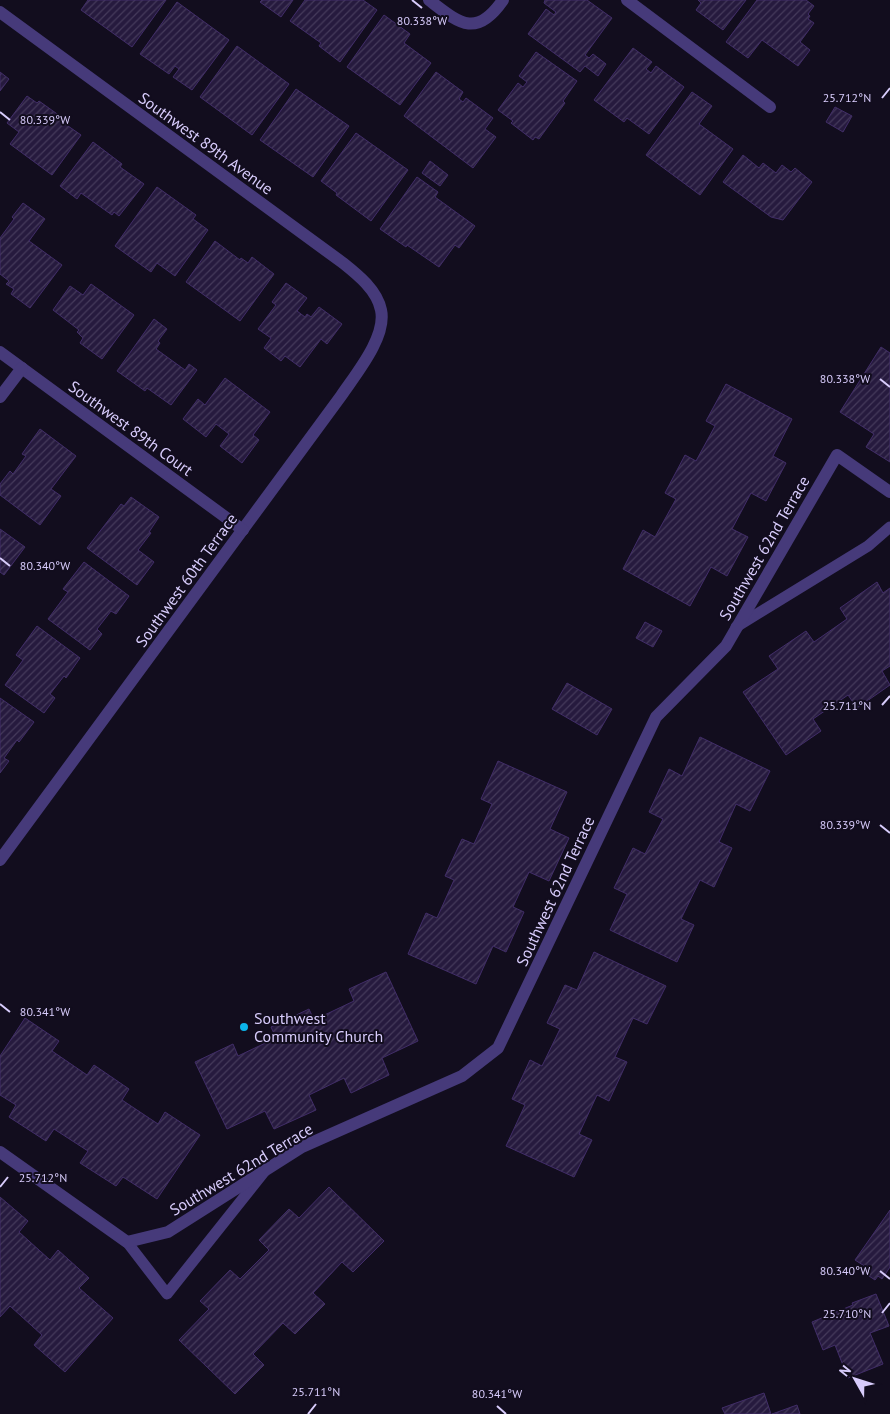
<svg xmlns="http://www.w3.org/2000/svg" width="890" height="1414" font-family="'PT Sans',sans-serif">
	<defs>
		<pattern id="building-hatch" width="6" height="6" patternUnits="userSpaceOnUse" patternTransform="scale(1.25)"><rect width="6" height="6" fill="#261a3e"/><path d="M-1 1l2-2M0 6l6-6M5 7l2-2" fill="none" stroke="#453a5b"/></pattern>
	</defs>
	<rect width="100%" height="100%" fill="#120d1e"/>
	<g fill="url(#building-hatch)" stroke="#412d68">
		<polygon points="88,0 166,0 132,47 81,10"/>
		<polygon points="262,0 293,0 281,17 260,2"/>
		<polygon points="305,0 363,0 377,10 340,62 319,46 321,43 290,21"/>
		<polygon points="545,0 587,0 612,18 585,55 589,58 593,54 606,64 598,76 585,66 580,72 528,34 546,9 554,15 556,12 544,3"/>
		<polygon points="698,0 746,0 723,30 696,10 701,3"/>
		<polygon points="757,0 806,0 814,6 808,14 810,16 808,19 814,23 800,42 810,50 798,66 762,40 748,58 726,42"/>
		<polygon points="177,2 229,40 192,90 173,77 179,69 175,66 169,74 140,54"/>
		<polygon points="384,15 410,34 404,43 431,63 400,105 347,67"/>
		<polygon points="237,46 289,84 252,135 200,97"/>
		<polygon points="633,48 652,62 646,69 651,73 656,66 684,87 649,134 627,118 624,122 594,100"/>
		<polygon points="536,52 577,81 563,101 565,103 539,139 535,137 533,140 511,123 513,121 498,110 518,83 523,87 527,82 519,76"/>
		<polygon points="0,72 9,79 0,91"/>
		<polygon points="436,72 463,92 459,99 463,102 466,98 493,118 485,129 496,137 473,168 404,116"/>
		<polygon points="296,89 349,126 313,177 260,140"/>
		<polygon points="692,92 712,106 699,124 733,149 700,195 646,155"/>
		<polygon points="27,96 37,103 39,101 60,116 58,119 81,135 52,175 10,144 19,132 7,123"/>
		<polygon points="835,107 852,116 843,132 826,122"/>
		<polygon points="356,133 408,170 371,221 336,195 337,193 321,181"/>
		<polygon points="93,142 122,164 120,167 144,184 119,216 114,212 112,215 81,193 77,199 60,186"/>
		<polygon points="743,155 759,168 763,163 776,173 782,165 791,172 795,168 812,182 783,220 771,217 723,182"/>
		<polygon points="430,161 448,175 440,186 422,173"/>
		<polygon points="417,177 438,192 435,197 475,226 459,248 455,245 439,267 407,245 406,247 380,229"/>
		<polygon points="157,187 196,215 193,219 208,230 175,276 157,263 151,272 115,246"/>
		<polygon points="23,203 45,219 29,241 62,265 30,308 11,294 14,289 6,284 9,281 0,274 0,238 14,219 12,217"/>
		<polygon points="215,241 240,260 241,258 248,263 252,257 274,274 240,321 186,282"/>
		<polygon points="286,283 307,298 297,311 305,317 307,314 311,317 319,307 342,324 327,344 321,339 300,367 285,356 281,361 264,348 271,338 258,329 276,305 272,302"/>
		<polygon points="91,284 134,315 102,359 80,343 83,338 77,332 79,330 53,310 70,286 83,295"/>
		<polygon points="154,319 167,329 158,341 160,343 156,349 185,370 189,364 197,370 171,405 147,388 145,391 117,371"/>
		<polygon points="881,347 890,353 890,462 866,447 874,434 840,412"/>
		<polygon points="225,378 270,412 253,435 259,440 242,463 220,446 229,434 216,424 206,437 183,419 198,399 205,405"/>
		<polygon points="726,384 792,419 773,456 786,463 766,501 751,493 732,529 748,537 727,576 711,567 690,606 623,569 643,530 655,537 676,499 665,493 685,455 696,461 715,426 706,421"/>
		<polygon points="40,429 76,456 51,489 61,496 40,525 0,495 0,484 10,471 13,474 26,456 22,454"/>
		<polygon points="131,497 159,517 149,532 151,533 138,550 154,562 137,585 87,548 121,504 124,506"/>
		<polygon points="0,529 25,547 4,575 0,572"/>
		<polygon points="84,562 129,596 116,614 111,611 97,629 102,634 90,650 48,619 68,592 63,589"/>
		<polygon points="877,582 883,593 890,588 890,666 882,671 890,685 857,708 848,695 813,719 821,731 786,755 743,692 778,669 769,656 806,631 814,642 847,619 840,608"/>
		<polygon points="645,622 662,631 653,647 636,638"/>
		<polygon points="37,626 80,658 66,678 64,676 50,694 55,698 44,713 5,685 23,660 16,655"/>
		<polygon points="567,683 612,709 597,735 552,709"/>
		<polygon points="0,698 34,722 19,742 17,740 4,758 9,761 0,773"/>
		<polygon points="700,737 770,771 750,811 736,804 719,842 732,848 714,887 700,880 681,919 694,925 677,962 610,930 627,894 614,888 633,848 645,854 663,819 649,812 669,769 682,776"/>
		<polygon points="498,761 567,792 550,829 569,838 549,881 529,872 513,907 524,912 506,952 493,946 476,984 408,954 426,913 437,918 454,880 445,876 462,839 474,844 492,804 481,799"/>
		<polygon points="594,952 666,986 647,1024 633,1018 615,1057 627,1062 609,1101 597,1095 579,1134 592,1140 574,1177 506,1146 525,1105 512,1099 530,1060 542,1066 560,1029 547,1023 565,985 577,990"/>
		<polygon points="386,972 418,1041 382,1058 389,1075 351,1093 344,1078 309,1095 316,1110 274,1129 265,1111 227,1129 195,1062 233,1044 238,1056 276,1038 271,1027 309,1009 314,1020 354,1001 349,989"/>
		<polygon points="25,1018 59,1041 52,1051 87,1075 94,1065 129,1089 122,1100 158,1124 165,1112 200,1135 157,1199 123,1177 116,1186 80,1163 88,1151 54,1129 46,1141 9,1117 16,1105 0,1095 0,1056"/>
		<polygon points="329,1187 384,1241 353,1272 342,1262 313,1293 325,1304 295,1334 283,1323 253,1354 264,1365 235,1394 179,1340 209,1309 200,1301 230,1270 240,1279 269,1250 259,1240 289,1209 299,1218"/>
		<polygon points="0,1197 28,1221 19,1232 50,1260 58,1250 89,1278 79,1288 113,1318 65,1372 34,1345 42,1335 10,1306 0,1317"/>
		<polygon points="890,1210 890,1267 882,1279 878,1276 875,1280 863,1272 866,1267 855,1260"/>
		<polygon points="876,1294 889,1326 870,1333 883,1364 848,1378 835,1345 823,1350 812,1322 853,1305 852,1303"/>
		<polygon points="764,1393 771,1414 725,1414 722,1408"/>
		<polygon points="797,1405 800,1414 772,1414"/>
	</g>
	<g fill="none" stroke-linecap="round" stroke-linejoin="round">
		<g stroke="#463a7a" stroke-width="11">
			<polyline points="736,627 868,546 890,527"/>
			<polyline points="127,1242 167,1294 264,1172"/>
		</g>
		<g stroke="#463a7a" stroke-width="12">
			<path d="M429 0C459 23 476 39 503 0"/>
			<polyline points="627,0 770,107"/>
			<path d="M0 12 343 263C358 275 377 290 381 310 387 337 355 375 341 396L0 860"/>
			<polyline points="0,352 243,530"/>
			<polyline points="0,397 22,368"/>
			<polyline points="0,1152 127,1242 168,1232 302,1147 462,1076 498,1048 656,717 726,646 837,455 890,492"/>
		</g>
	</g>
	<path fill="none" stroke="#d8ccfc" stroke-width="2" d="M412 0 422 8M882 98 890 88M0 112 10 120M880 379 890 387M0 558 10 566M882 705 890 696M880 825 890 833M0 1004 10 1012M0 1187 8 1177M880 1271 890 1279M882 1313 890 1303M497 1406 506 1414M308 1414 316 1404"/>
	<circle fill="#0cb4e9" stroke="#120d1e" stroke-width="2" cx="244" cy="1027" r="5"/>
	<g text-anchor="middle" stroke-width="4" stroke-linejoin="round" paint-order="stroke">
		<g font-size="16" fill="#d8ccfc" stroke="#120d1e">
			<text transform="translate(206 143) rotate(36)" y="6">Southwest 89th Avenue</text>
			<text transform="translate(131 428) rotate(36)" y="6">Southwest 89th Court</text>
			<text transform="translate(764 548) rotate(-60)" y="6">Southwest 62nd Terrace</text>
			<text transform="translate(186 580) rotate(-54)" y="6">Southwest 60th Terrace</text>
			<text transform="translate(555 891) rotate(-65)" y="6">Southwest 62nd Terrace</text>
			<text transform="translate(241 1169) rotate(-31)" y="6">Southwest 62nd Terrace</text>
		</g>
		<g font-size="16" fill="#d8ccfc" stroke="#120d1e" text-anchor="start">
			<text x="254" y="1024">Southwest<tspan x="254" dy="18">Community Church</tspan></text>
		</g>
	</g>
	<g font-size="12" text-anchor="middle" fill="#d8ccfc" stroke="#120d1e" stroke-width="4" stroke-linejoin="round" paint-order="stroke">
		<text x="422" y="25">80.338°W</text>
		<text x="847" y="102">25.712°N</text>
		<text x="45" y="124">80.339°W</text>
		<text x="845" y="383">80.338°W</text>
		<text x="45" y="570">80.340°W</text>
		<text x="847" y="710">25.711°N</text>
		<text x="845" y="829">80.339°W</text>
		<text x="45" y="1016">80.341°W</text>
		<text x="43" y="1182">25.712°N</text>
		<text x="845" y="1275">80.340°W</text>
		<text x="847" y="1318">25.710°N</text>
		<text x="316" y="1396">25.711°N</text>
		<text x="497" y="1398">80.341°W</text>
	</g>
	<g transform="translate(855 1379) rotate(309)" stroke="#120d1e" stroke-width="4" paint-order="stroke">
	<path d="M0-4L9 19L0 12L-9 19Z" fill="#d8ccfc"/>
	<text y="-8" font-size="14" font-weight="bold" text-anchor="middle" fill="#d8ccfc">N</text>
	</g>
</svg>
